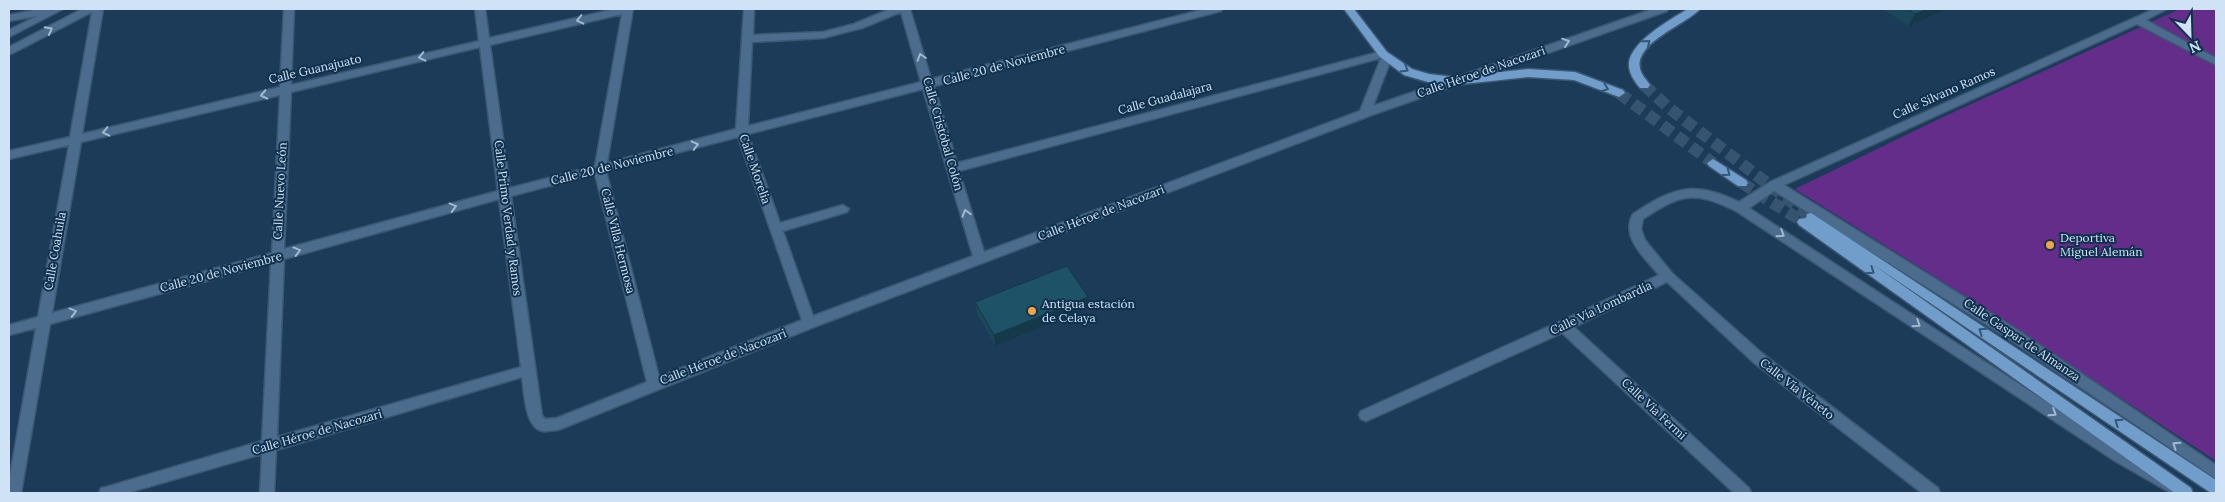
<svg xmlns="http://www.w3.org/2000/svg" width="2225" height="502" font-family="Lora,serif">
	<rect width="100%" height="100%" fill="#1b3b59"/>
	<polygon fill="#632d89" points="2180,9 2216,9 2216,461 1972,300 1795,189 1945,116"/>
	<g fill="none" stroke-linecap="round" stroke-linejoin="round">
		<g stroke="#365470" stroke-width="12" stroke-dasharray="12 6" stroke-linecap="butt">
			<polyline points="1644,85 1669,108 1811,217"/>
			<polyline points="1619,93 1713,163"/>
			<polyline points="1742,183 1803,222"/>
		</g>
		<defs>
			<g id="minor">
				<polygon points="39,9 63,9 9,37 9,30 37,16 9,21 9,15"/>
				<path d="M82 9H103L82 134 280 87 284 9H294L291 85 479 41 475 9H485L489 38 615 9H633L607 163 736 129 744 9H754L753 35 823 32 854 24 890 9H910L931 79 1205 9H1222L1221 11 934 86 957 163 1383 51 1392 57 1373 106 1653 9H1668L1667 11 1369 116 814 327 558 430C553 430 547 432 542 431 525 428 524 391 522 377L276 450 274 493H260L262 454 127 493H99L101 488 106 487 262 441 271 263 50 324 21 493H9V481L36 328 9 335V325L38 317 69 145 9 159V151L70 137 92 12 13 53 9 54V47ZM901 12 921 82 748 126 752 42 823 38 862 28ZM622 14 595 166 510 188 490 45ZM480 47 498 191 284 249 291 92ZM1381 58 1360 111 984 252 959 171ZM923 89 973 256 813 316 783 231 847 212 849 209 843 205 780 223 748 134ZM280 95 272 253 52 313 81 142ZM738 137 802 320 659 377 606 171ZM595 174 647 382 557 418 545 419 542 415 511 196ZM499 199 521 367 277 437 284 259Z"/>
				<path d="M2154 9H2167L2146 20 2216 58V65L2137 24 1784 185 2016 329 2216 465V479L2006 337 1774 191 1749 208 2125 453 2189 488 2191 493H2171L2115 461 1736 211C1693 190 1681 194 1643 219L1641 229 1645 240 1672 273 1763 354 1938 488 1940 493H1922L1753 362 1667 282 1574 327 1749 488 1751 493H1734L1562 333 1371 419 1366 421 1361 419 1359 415 1361 411 1559 322 1659 275C1645 258 1620 237 1633 214 1674 187 1693 180 1739 202L1770 182Z"/>
			</g>
			<g id="major">
				<polygon points="1344,9 1354,9 1387,52 1412,69 1429,74 1454,77 1528,69 1575,72 1623,90 1625,93 1619,97 1574,80 1528,77 1454,85 1428,82 1404,75 1379,56"/>
				<path d="M1688 9H1700C1687 24 1635 42 1640 68 1641 75 1646 79 1650 85L1648 88H1640C1635 82 1630 75 1629 67 1626 44 1671 19 1688 9Z"/>
				<polygon points="1713,159 1746,180 1748,183 1746,186 1738,186 1709,166 1707,163"/>
				<polygon points="1811,213 2216,480 2216,493 2211,493 1871,263 2191,488 2193,493 2175,493 1799,225 1797,222 1799,219 1806,218 1807,214"/>
			</g>
		</defs>
		<use href="#minor" stroke="#3b5771" stroke-width="3"/>
		<use href="#major" stroke="#3b5771" stroke-width="3"/>
		<use href="#minor" fill="#4b6c8d" fill-rule="evenodd"/>
		<use href="#major" fill="#709dca" fill-rule="evenodd"/>
	</g>
	<g fill="#1a4759">
		<polygon points="1883,9 1948,9 1908,26"/>
		<polygon points="975,302 1088,308 995,346 977,314"/>
	</g>
	<g fill="#153948">
		<polygon points="1928,9 1948,9 1908,26 1915,14"/>
		<polygon points="1088,297 1088,308 995,346 994,335"/>
	</g>
	<g fill="#1e5267" stroke="#153948">
		<polygon points="1907,9 1928,9 1915,14"/>
		<polygon points="1067,266 1088,297 994,335 975,302"/>
	</g>
	<defs><path id="oneway-chevron" d="M-2-3.5L2.5 0L-2 3.5" fill="none" stroke-width="1.6" stroke-linecap="round" stroke-linejoin="round" transform="scale(1.25)"/></defs>
	<g stroke="#a1b9d1">
		<use href="#oneway-chevron" transform="translate(580 20) rotate(167)"/>
		<use href="#oneway-chevron" transform="translate(49 30) rotate(-28)"/>
		<use href="#oneway-chevron" transform="translate(1566 42) rotate(-19)"/>
		<use href="#oneway-chevron" transform="translate(422 57) rotate(167)"/>
		<use href="#oneway-chevron" transform="translate(921 57) rotate(-108)"/>
		<use href="#oneway-chevron" transform="translate(264 95) rotate(167)"/>
		<use href="#oneway-chevron" transform="translate(106 132) rotate(167)"/>
		<use href="#oneway-chevron" transform="translate(695 145) rotate(-14)"/>
		<use href="#oneway-chevron" transform="translate(453 207) rotate(-15)"/>
		<use href="#oneway-chevron" transform="translate(966 213) rotate(-106)"/>
		<use href="#oneway-chevron" transform="translate(1781 234) rotate(33)"/>
		<use href="#oneway-chevron" transform="translate(297 251) rotate(-15)"/>
		<use href="#oneway-chevron" transform="translate(73 312) rotate(-15)"/>
		<use href="#oneway-chevron" transform="translate(1917 324) rotate(33)"/>
		<use href="#oneway-chevron" transform="translate(2053 413) rotate(33)"/>
		<use href="#oneway-chevron" transform="translate(2176 445) rotate(-145)"/>
	</g>
	<g stroke="#325779">
		<use href="#oneway-chevron" transform="translate(1647 43) rotate(-39)"/>
		<use href="#oneway-chevron" transform="translate(1405 69) rotate(30)"/>
		<use href="#oneway-chevron" transform="translate(1605 88) rotate(21)"/>
		<use href="#oneway-chevron" transform="translate(1727 173) rotate(36)"/>
		<use href="#oneway-chevron" transform="translate(1871 271) rotate(35)"/>
		<use href="#oneway-chevron" transform="translate(1982 331) rotate(-146)"/>
		<use href="#oneway-chevron" transform="translate(2118 422) rotate(-146)"/>
	</g>
	<g fill="#f3a442" stroke="#10314e" stroke-width="2">
		<circle cx="2050" cy="245" r="5"/>
		<circle cx="1032" cy="311" r="5"/>
	</g>
	<g text-anchor="middle" stroke-width="4" stroke-linejoin="round" paint-order="stroke">
		<g font-size="12" fill="#d0e2f5" stroke="#10314e">
			<text transform="translate(1004 65) rotate(-15)" y="4">Calle 20 de Noviembre</text>
			<text transform="translate(315 69) rotate(-13)" y="4">Calle Guanajuato</text>
			<text transform="translate(1481 72) rotate(-19)" y="4">Calle Héroe de Nacozari</text>
			<text transform="translate(1944 93) rotate(-24)" y="4">Calle Silvano Ramos</text>
			<text transform="translate(1165 98) rotate(-15)" y="4">Calle Guadalajara</text>
			<text transform="translate(943 134) rotate(74)" y="4">Calle Cristóbal Colón</text>
			<text transform="translate(612 166) rotate(-14)" y="4">Calle 20 de Noviembre</text>
			<text transform="translate(755 169) rotate(71)" y="4">Calle Morelia</text>
			<text transform="translate(280 191) rotate(-87)" y="4">Calle Nuevo León</text>
			<text transform="translate(1101 213) rotate(-21)" y="4">Calle Héroe de Nacozari</text>
			<text transform="translate(508 218) rotate(83)" y="4">Calle Primo Verdad y Ramos</text>
			<text transform="translate(618 241) rotate(76)" y="4">Calle Villa Hermosa</text>
			<text transform="translate(55 251) rotate(-80)" y="4">Calle Coahuila</text>
			<text transform="translate(221 272) rotate(-15)" y="4">Calle 20 de Noviembre</text>
			<text transform="translate(1601 308) rotate(-25)" y="4">Calle Vía Lombardía</text>
			<text transform="translate(2022 340) rotate(34)" y="4">Calle Gaspar de Almanza</text>
			<text transform="translate(723 357) rotate(-21)" y="4">Calle Héroe de Nacozari</text>
			<text transform="translate(1797 389) rotate(38)" y="4">Calle Vía Véneto</text>
			<text transform="translate(1654 409) rotate(43)" y="4">Calle Vía Fermi</text>
			<text transform="translate(317 432) rotate(-16)" y="4">Calle Héroe de Nacozari</text>
		</g>
		<g font-size="12" fill="#d0e2f5" stroke="#10314e" text-anchor="start">
			<text x="2060" y="242">Deportiva<tspan x="2060" dy="14">Miguel Alemán</tspan></text>
			<text x="1042" y="308">Antigua estación<tspan x="1042" dy="14">de Celaya</tspan></text>
		</g>
	</g>
	<rect width="2225" height="502" fill="none" stroke="#d0e2f5" stroke-width="20"/>
	<g transform="translate(2190 35) rotate(157)" stroke="#10314e" stroke-width="4" paint-order="stroke">
	<path d="M0-4L9 19L0 12L-9 19Z" fill="#d0e2f5"/>
	<text y="-8" font-size="14" font-weight="bold" text-anchor="middle" fill="#d0e2f5">N</text>
	</g>
</svg>
